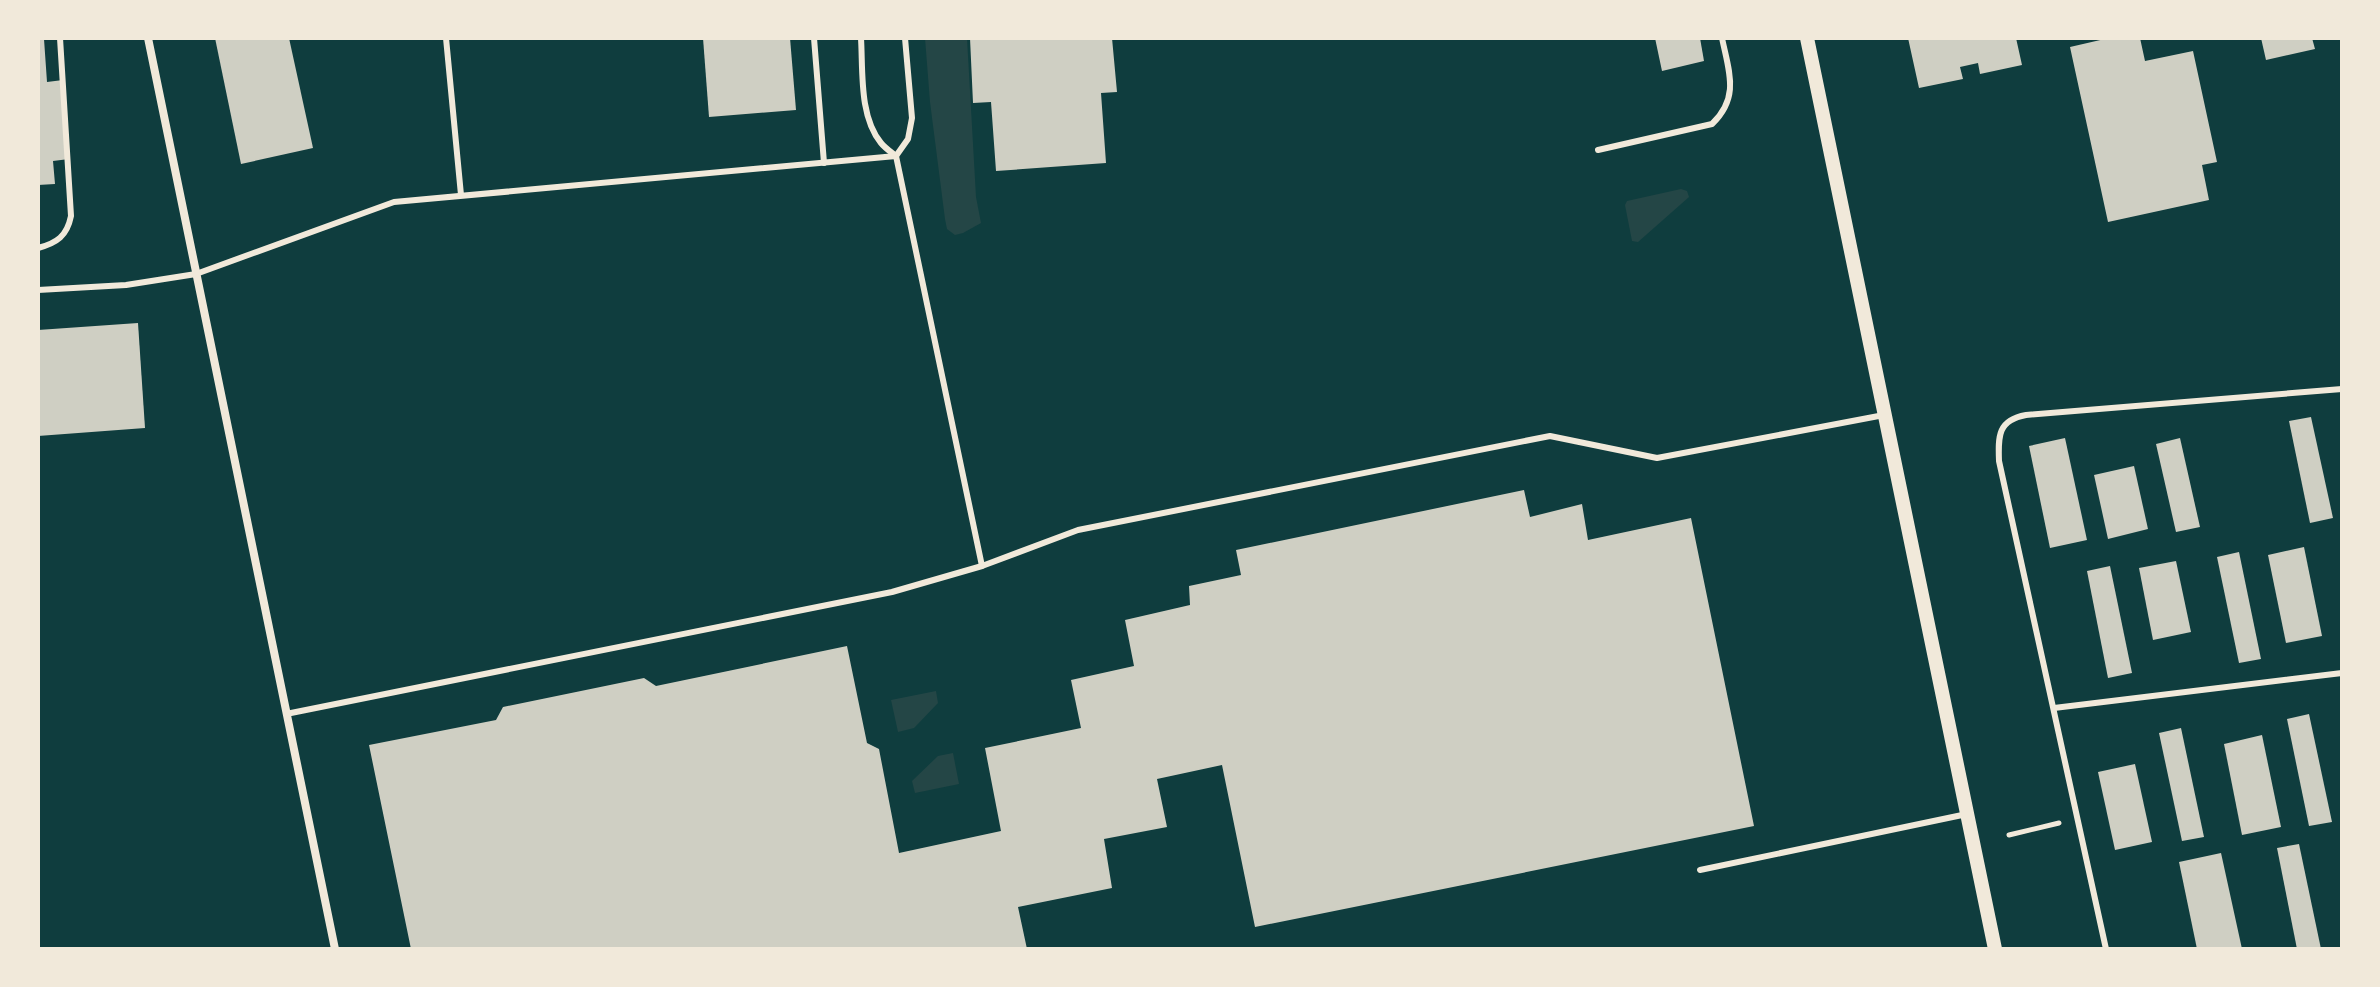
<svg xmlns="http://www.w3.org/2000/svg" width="2380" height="987" font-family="'Public Sans',sans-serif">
	<rect width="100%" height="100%" fill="#0f3d3e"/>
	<g fill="#244646">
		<polygon points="925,38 967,38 976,197 981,223 963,233 955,235 947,229 945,219 930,102"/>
		<polygon points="1681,189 1687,191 1689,197 1638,242 1632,241 1625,205 1627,201"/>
		<polygon points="936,691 938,703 914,728 898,732 891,700"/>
		<polygon points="953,753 959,784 915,793 912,781 938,756"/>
	</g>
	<g fill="#cfcfc3">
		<polygon points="38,38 44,39 47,82 63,80 69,159 53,161 55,184 38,185"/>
		<polygon points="215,38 289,38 313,148 241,164"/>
		<polygon points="703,38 790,38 796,110 709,117"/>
		<polygon points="970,38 1112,38 1117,92 1101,93 1106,163 996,171 991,102 973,103"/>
		<polygon points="1655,38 1700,38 1704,61 1662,71"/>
		<polygon points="1908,38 2016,38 2022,65 1980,74 1978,63 1960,67 1963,79 1919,88"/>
		<polygon points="2109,38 2140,38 2145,61 2193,51 2217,162 2202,165 2209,200 2108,222 2070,47"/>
		<polygon points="2261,38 2312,38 2315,49 2266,60"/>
		<polygon points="138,323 145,428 38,436 38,330"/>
		<polygon points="2311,417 2333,518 2310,523 2289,421"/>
		<polygon points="2065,438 2087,540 2050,548 2029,446"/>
		<polygon points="2180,438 2200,527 2176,532 2156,444"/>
		<polygon points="2134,466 2148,529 2108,539 2094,475"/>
		<polygon points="1524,490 1530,517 1582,504 1588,540 1691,518 1754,826 1255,927 1222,765 1157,779 1167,827 1104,839 1112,888 1018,907 1027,949 411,949 369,745 496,720 503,707 644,678 656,686 847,646 867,743 879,749 899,853 1001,831 985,748 1081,728 1071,680 1134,666 1125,620 1190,605 1189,586 1241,575 1236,550"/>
		<polygon points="2304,547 2322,636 2286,643 2268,555"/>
		<polygon points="2239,552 2261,659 2239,663 2217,557"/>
		<polygon points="2176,561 2191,632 2153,640 2139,568"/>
		<polygon points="2110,566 2132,673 2108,678 2087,571"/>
		<polygon points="2309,714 2332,822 2309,826 2287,719"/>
		<polygon points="2181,728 2204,837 2182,841 2159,733"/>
		<polygon points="2262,735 2281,827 2242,835 2224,744"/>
		<polygon points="2135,764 2152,842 2115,850 2098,772"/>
		<polygon points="2299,844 2321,949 2297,949 2277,848"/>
		<polygon points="2221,853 2242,949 2197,949 2179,862"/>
	</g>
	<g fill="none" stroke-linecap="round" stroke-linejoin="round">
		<polyline stroke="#f1e9da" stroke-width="5" points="2009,835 2059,823"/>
		<g stroke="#f1e9da" stroke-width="6">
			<polyline points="446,38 461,195"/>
			<polyline points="814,38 824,163"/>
			<path d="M861 38C863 71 859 116 881 143 885 148 891 152 896 156L982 566"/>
			<path d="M1598 150 1712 124C1740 97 1729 72 1722 38"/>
			<path d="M38 248C57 243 67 236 71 216L60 38"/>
			<polyline points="38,290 126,285 196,274 394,202 896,156 908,139 912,118 905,38"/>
			<polyline points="2054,708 2342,673"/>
			<polyline points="286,714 892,592 982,566 1078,530 1550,436 1657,458 1884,415"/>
			<polyline points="1700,870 1967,814"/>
			<path d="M2106 949 1999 461C1998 436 1998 420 2026 415L2342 389"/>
		</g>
		<polyline stroke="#f1e9da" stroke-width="8" points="148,38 335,949"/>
		<polyline stroke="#f1e9da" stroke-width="14" points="1807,38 1995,949"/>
	</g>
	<rect width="2380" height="987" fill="none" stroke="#f1e9da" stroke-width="80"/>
</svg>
